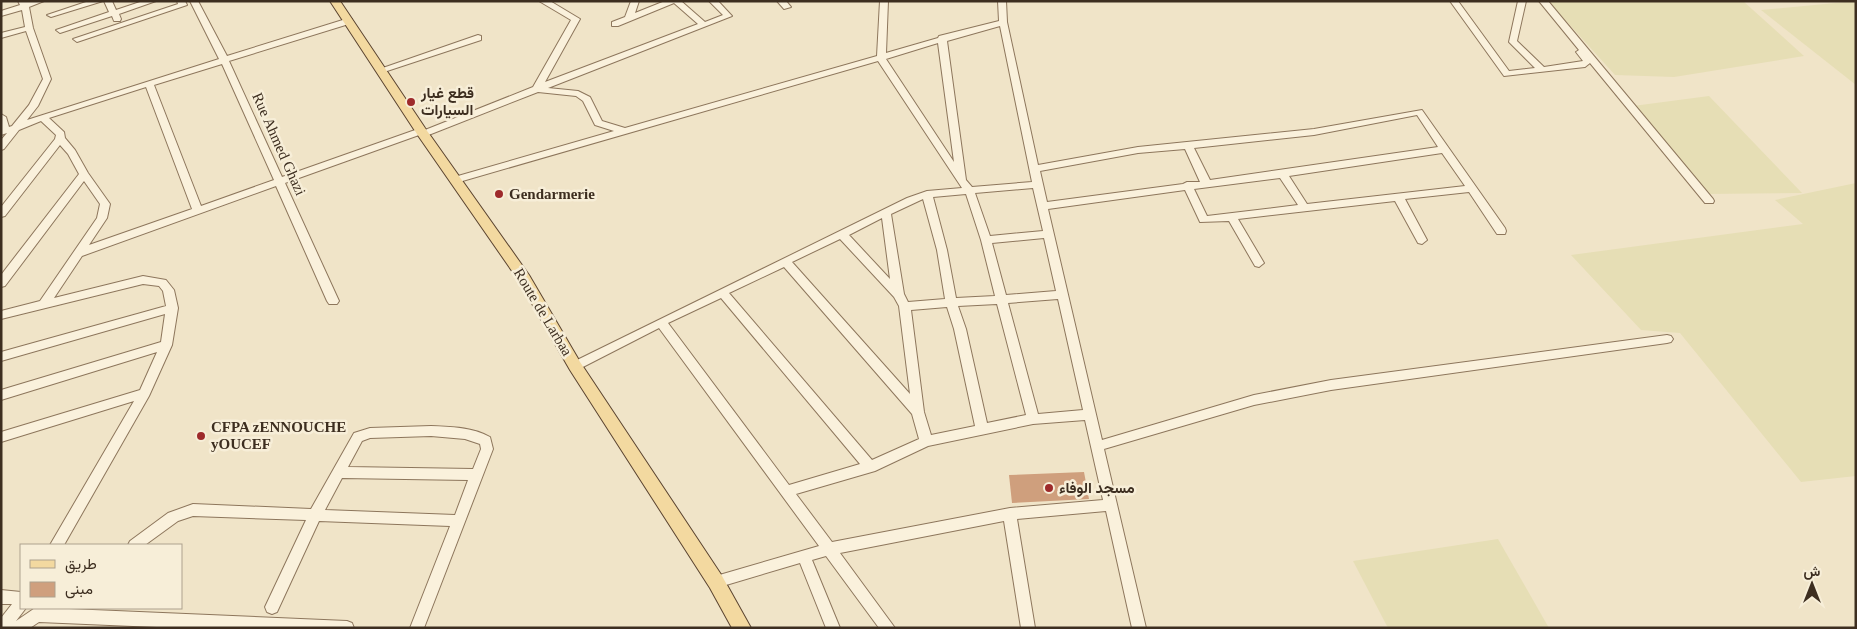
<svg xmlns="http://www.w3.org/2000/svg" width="1857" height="629" font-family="'Times New Roman',Vazirmatn,serif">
	<rect width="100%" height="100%" fill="#f0e4c8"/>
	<g fill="#e6deb5">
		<polygon points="1548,1 1743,1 1804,56 1674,77 1615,75"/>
		<polygon points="1856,1 1856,85 1761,10"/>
		<polygon points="1709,96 1802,193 1705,194 1633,106"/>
		<polygon points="1856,183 1856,476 1801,482 1680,333 1641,330 1571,255 1803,224 1775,200"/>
		<polygon points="1498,539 1549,628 1388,628 1353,561"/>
	</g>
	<polygon fill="#cf9f7d" points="1084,472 1089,499 1012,503 1009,475"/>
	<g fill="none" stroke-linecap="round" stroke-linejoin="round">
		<defs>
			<g id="minor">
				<path d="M18 1H44L29 7 33 28 51 79 38 106 27 120 219 59 190 1H198L227 56 346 19H352V23L229 61 282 177 418 129 425 130 533 87 571 20 539 1H550L580 19 545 82 698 24 674 3 618 26H612V22L625 17 631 1H639L635 13 665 1H681L705 22 723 15 709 1H718L732 16 548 88 578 91 590 97 602 121 625 128 877 56 880 1H888L886 53 938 38 939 36 999 21 998 1H1006L1007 22 1038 165 1138 147 1314 129 1422 110 1505 228 1506 231 1505 234H1497L1469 192 1405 199 1427 240 1422 244 1418 243 1395 201 1238 219 1264 263 1259 267 1255 266 1229 221 1200 222 1185 190 1048 209 1102 440 1254 395 1331 380 1667 335 1671 336 1673 339 1671 342 1667 343 1331 390 1254 405 1104 449 1146 628H1132L1106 511 1017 519 1035 628H1021L1004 521 840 553 895 628H879L826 556 812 560 840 628H826L800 563 716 588 711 587 709 582 711 577 716 576 819 546 659 328 579 369H571L569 366 571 363 907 198 927 191 962 188 878 61 459 182H451L450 180 451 178 614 131 595 125 583 101 576 96 538 92 426 136 419 135 285 183 339 301 337 304H329L327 301 276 186 82 256 54 298 143 276 166 280 174 290 178 308 172 345 149 396 64 545H50L134 401 1 442V432L140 390 157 352 1 400V390L161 342 165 314 1 361V352L166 306 163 291 159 286 143 284 1 319V311L40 301 97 218 100 204 84 181 5 286 1 287V275L79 174 68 154 60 145 5 216 1 217V207L55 139 56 135 41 121 19 130 4 149 1 150V140L7 133 1 135V114L6 117 9 127 12 126 29 105 43 79 26 31 1 38V33L25 27 22 10 1 16V11L20 5ZM1000 26 1032 182 972 187 966 180 947 41ZM938 43 954 162 886 59ZM222 64 274 180 201 206 154 85ZM146 87 192 209 89 245 107 218 110 204 88 173 75 150 65 138 64 132 49 118ZM1417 115 1438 147 1210 180 1194 148 1314 135ZM1185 149 1200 182H1187L1183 184 1047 202 1040 171 1138 153ZM1442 153 1465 186 1307 204 1289 176ZM1280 178 1298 205 1207 216 1194 189ZM1033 188 1043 231 990 236 975 193ZM966 194 981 240 995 296 956 298 947 250 933 197ZM923 199 937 250 945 299 908 302 904 294 891 214ZM882 218 890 279 849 235ZM1044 238 1056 291 1006 295 992 243ZM840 239 894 297 899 306 910 394 792 262ZM784 267 912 414 919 439 872 460 729 293ZM721 298 860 464 789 485 668 323ZM1058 299 1083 410 1038 414 1008 303ZM997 304 1026 415 987 423 966 329 958 306ZM947 307 954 329 975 426 931 435 924 412 911 310ZM1085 420 1103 500 1010 508 832 542 796 494 875 471 928 446 1033 424Z"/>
				<polygon points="89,1 103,1 51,17 47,15"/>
				<polygon points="104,1 112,1 116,10 143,1 156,1 119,14 121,19 120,21 114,21 112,16 60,33 56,30 109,12"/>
				<polygon points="177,1 185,1 187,5 80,41 77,42 73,39 178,4"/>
				<polygon points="777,1 786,1 791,7 784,9"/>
				<polygon points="1450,1 1458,1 1509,71 1535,68 1509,42 1518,1 1526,1 1517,41 1544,67 1583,61 1576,52 1579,50 1539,1 1548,1 1713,199 1714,201 1713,203 1705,203 1590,63 1585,67 1504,76"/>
				<polygon points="478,35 481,36 481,40 384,72 381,73 377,70"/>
				<path d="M431 426C452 427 472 427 490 437L493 449 424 628H410L450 526 319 521 277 612 272 614 267 612 265 607 306 520 193 516 178 521 145 545H128L130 541 168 513 193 504 311 509 354 433 370 428ZM431 436 465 439 480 444 481 449 473 469 348 467 362 441 370 438ZM342 478 468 480 455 515 325 510Z"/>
				<polygon points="1,590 21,592 21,608 26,608 16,621 35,608 46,608 347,621 352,623 354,628 180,628 39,622 30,628 1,628 1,618 12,604 1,604"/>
			</g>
			<polygon id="major" points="330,1 340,1 425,128 529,275 580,362 722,576 751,628 732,628 710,588 570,370 519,281 417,134"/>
		</defs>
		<use href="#minor" stroke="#8d765c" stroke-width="2"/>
		<use href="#major" stroke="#5b4430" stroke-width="2"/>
		<use href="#minor" fill="#faf1dc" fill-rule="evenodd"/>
		<use href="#major" fill="#f3d9a0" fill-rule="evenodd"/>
	</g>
	<g fill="#9e2a2b" stroke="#f7eed8" stroke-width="2">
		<circle cx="411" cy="102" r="5"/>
		<circle cx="499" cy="194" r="5"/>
		<circle cx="201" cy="436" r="5"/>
		<circle cx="1049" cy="488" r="5"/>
	</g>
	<g text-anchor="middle" stroke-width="5" stroke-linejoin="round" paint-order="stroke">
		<g font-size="15" font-weight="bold" fill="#3d2e20" stroke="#f7eed8" text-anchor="start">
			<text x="421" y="98">قطع غيار<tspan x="421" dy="17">السيارات</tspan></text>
			<text x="509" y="199">Gendarmerie</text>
			<text x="211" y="432">CFPA zENNOUCHE<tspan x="211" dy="17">yOUCEF</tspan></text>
			<text x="1059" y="493">مسجد الوفاء</text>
		</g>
		<g font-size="15" fill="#3d2e20" stroke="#f7eed8">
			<text transform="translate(279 144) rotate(66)" y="5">Rue Ahmed Ghazi</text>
			<text transform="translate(543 312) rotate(59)" y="5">Route de Larbaa</text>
		</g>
	</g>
	<rect width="1857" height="629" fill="none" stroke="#3d2e20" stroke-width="5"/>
	<rect x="20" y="544" width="162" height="65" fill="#f7eed8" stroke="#ada18e"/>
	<rect x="30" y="560" width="25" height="8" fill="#f3d9a0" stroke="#ada18e"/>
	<text x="65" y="569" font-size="15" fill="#3d2e20">طريق</text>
	<rect x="30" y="582" width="25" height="15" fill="#cf9f7d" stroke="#ada18e"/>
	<text x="65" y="594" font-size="15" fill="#3d2e20">مبنى</text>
	<g transform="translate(1812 584)" stroke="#f7eed8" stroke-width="4" paint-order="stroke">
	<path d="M0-4L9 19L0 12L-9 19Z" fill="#3d2e20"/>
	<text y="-8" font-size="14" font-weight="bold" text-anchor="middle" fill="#3d2e20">ش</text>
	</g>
</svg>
